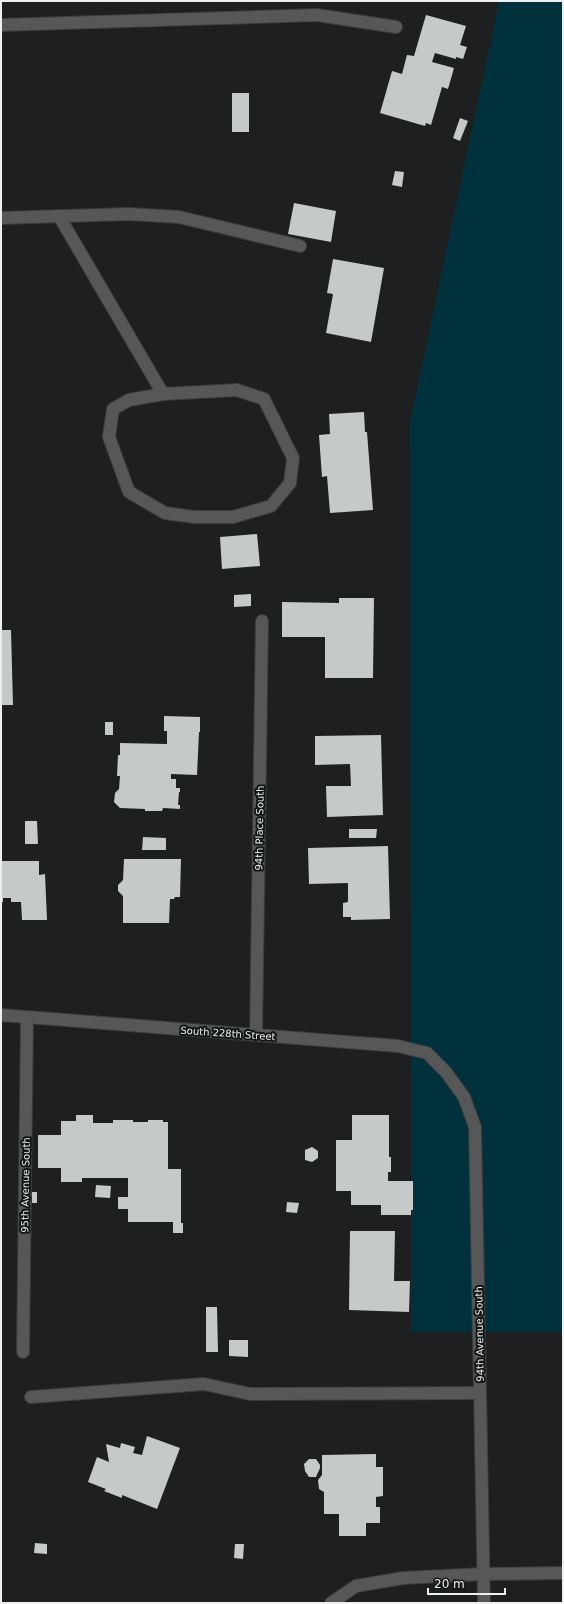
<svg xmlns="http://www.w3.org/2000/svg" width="564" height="1604" font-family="'DejaVu Sans',sans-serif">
	<rect width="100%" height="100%" fill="#1d1f20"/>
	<polygon fill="#00313c" points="499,1 563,1 563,1331 411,1331 410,421"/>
	<g fill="#c5c9ca">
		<polygon points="426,15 466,26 460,45 467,47 463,59 456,57 456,59 435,53 432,62 454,68 448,89 442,87 431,125 426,123 425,126 380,113 392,71 402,74 407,55 414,56"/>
		<rect x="232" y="93" width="17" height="39"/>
		<polygon points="460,118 468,121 460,141 453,138"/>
		<polygon points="395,171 404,172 402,187 392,185"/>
		<polygon points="294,203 336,211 331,242 288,234"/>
		<polygon points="333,259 384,268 371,342 326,333 333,294 327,293"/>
		<polygon points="364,412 365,432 367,432 373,510 330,513 327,476 322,477 319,435 330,434 329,414"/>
		<polygon points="257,534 260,566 222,569 220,537"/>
		<polygon points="251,594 251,606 234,607 234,595"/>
		<polygon points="339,598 374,598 373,678 325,678 325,637 282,637 282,602 339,603"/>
		<polygon points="1,630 11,630 13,705 1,705"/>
		<polygon points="164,716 200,717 200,732 177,731 199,732 197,775 171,774 171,779 176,779 176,788 180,788 180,792 179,792 178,805 180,805 180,809 163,808 162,811 145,811 145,809 120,808 114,802 115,793 119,789 120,776 117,776 118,755 120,755 120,743 167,744 167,731 164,731"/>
		<rect x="105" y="722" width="8" height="13"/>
		<polygon points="381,735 383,815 327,817 326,786 351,786 350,764 315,765 315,736"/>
		<polygon points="25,821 37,821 38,844 25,844"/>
		<polygon points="349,829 377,829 376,838 349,838"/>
		<polygon points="143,837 166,838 166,850 142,850"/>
		<polygon points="388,846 390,919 351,920 351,917 343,917 343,903 348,902 348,883 309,884 308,848"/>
		<polygon points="124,859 181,859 180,897 175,897 174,899 170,899 169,923 123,923 123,896 118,891 118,885 123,880"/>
		<polygon points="1,861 39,861 39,875 45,874 47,920 22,920 21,902 11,902 11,898 3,898 3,902 1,903"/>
		<polygon points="76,1115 93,1115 93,1123 113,1123 113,1120 133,1120 133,1122 148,1122 148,1120 163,1120 163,1122 168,1122 168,1169 181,1169 181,1223 183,1223 183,1233 173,1233 173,1222 128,1222 128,1209 118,1209 118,1197 128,1197 128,1178 82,1178 82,1182 61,1182 61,1168 38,1168 38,1135 61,1135 61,1121 76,1121"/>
		<polygon points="352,1115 389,1115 389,1157 391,1157 391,1172 388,1172 388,1181 413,1181 413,1210 411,1210 411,1215 381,1215 381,1205 351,1205 351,1191 336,1191 336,1140 352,1140"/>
		<polygon points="312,1147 318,1151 318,1158 312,1162 305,1160 305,1150"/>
		<polygon points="96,1185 111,1186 110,1198 95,1197"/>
		<rect x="32" y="1192" width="5" height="11"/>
		<polygon points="287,1202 299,1203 297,1213 286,1212"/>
		<polygon points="350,1231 395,1231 394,1281 410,1281 409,1312 349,1310"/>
		<polygon points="206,1307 217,1307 218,1352 206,1352"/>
		<polygon points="229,1340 248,1340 248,1357 229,1356"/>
		<polygon points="147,1436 180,1448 157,1509 122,1495 122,1498 104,1491 106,1489 88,1482 97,1457 109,1462 106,1444 120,1448 121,1443 135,1447 133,1453 142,1455"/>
		<polygon points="376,1454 376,1467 383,1467 383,1496 376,1497 376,1507 380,1507 380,1523 366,1523 366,1536 339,1536 339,1514 324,1514 324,1492 319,1489 318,1480 322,1475 322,1455"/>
		<polygon points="309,1459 316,1459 320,1465 320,1468 316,1477 309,1477 305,1471 304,1464"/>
		<polygon points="35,1543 47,1544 47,1554 34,1553"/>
		<polygon points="235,1544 244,1544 243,1559 234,1558"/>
	</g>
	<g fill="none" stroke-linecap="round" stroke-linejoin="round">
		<defs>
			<g id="minor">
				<polyline points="1,25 317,15 396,27"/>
				<polyline points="59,216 163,394 129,400 113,409 109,437 129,492 165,513 194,517 233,517 271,506 290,483 293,458 264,399 237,390 163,394"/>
				<polyline points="1,218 129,214 179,217 300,246"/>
				<polyline points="1,1015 398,1046 427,1053 446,1072 464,1097 475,1127 484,1603"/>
				<polyline points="256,1035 262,621"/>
				<polyline points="23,1352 27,1018"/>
				<polyline points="31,1397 204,1384 250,1394 480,1393"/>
				<polyline points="331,1603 356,1586 403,1578 483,1574 563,1573"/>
			</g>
		</defs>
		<use href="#minor" stroke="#3a3c3d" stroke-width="14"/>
		<use href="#minor" stroke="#565758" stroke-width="12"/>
	</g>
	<g text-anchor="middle" stroke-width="4" stroke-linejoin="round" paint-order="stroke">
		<g font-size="10" fill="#edeff0" stroke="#131617">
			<text transform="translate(259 828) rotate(-89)" y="4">94th Place South</text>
			<text transform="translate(228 1033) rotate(4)" y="4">South 228th Street</text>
			<text transform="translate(25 1185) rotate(-89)" y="4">95th Avenue South</text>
			<text transform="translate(479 1334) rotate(-91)" y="4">94th Avenue South</text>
		</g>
	</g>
	<rect width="564" height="1604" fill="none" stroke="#edeff0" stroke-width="4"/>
	<path d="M428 1588v6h77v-6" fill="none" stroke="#edeff0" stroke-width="2"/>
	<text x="434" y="1588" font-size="12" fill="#edeff0" stroke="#131617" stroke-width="3" paint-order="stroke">20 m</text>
</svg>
